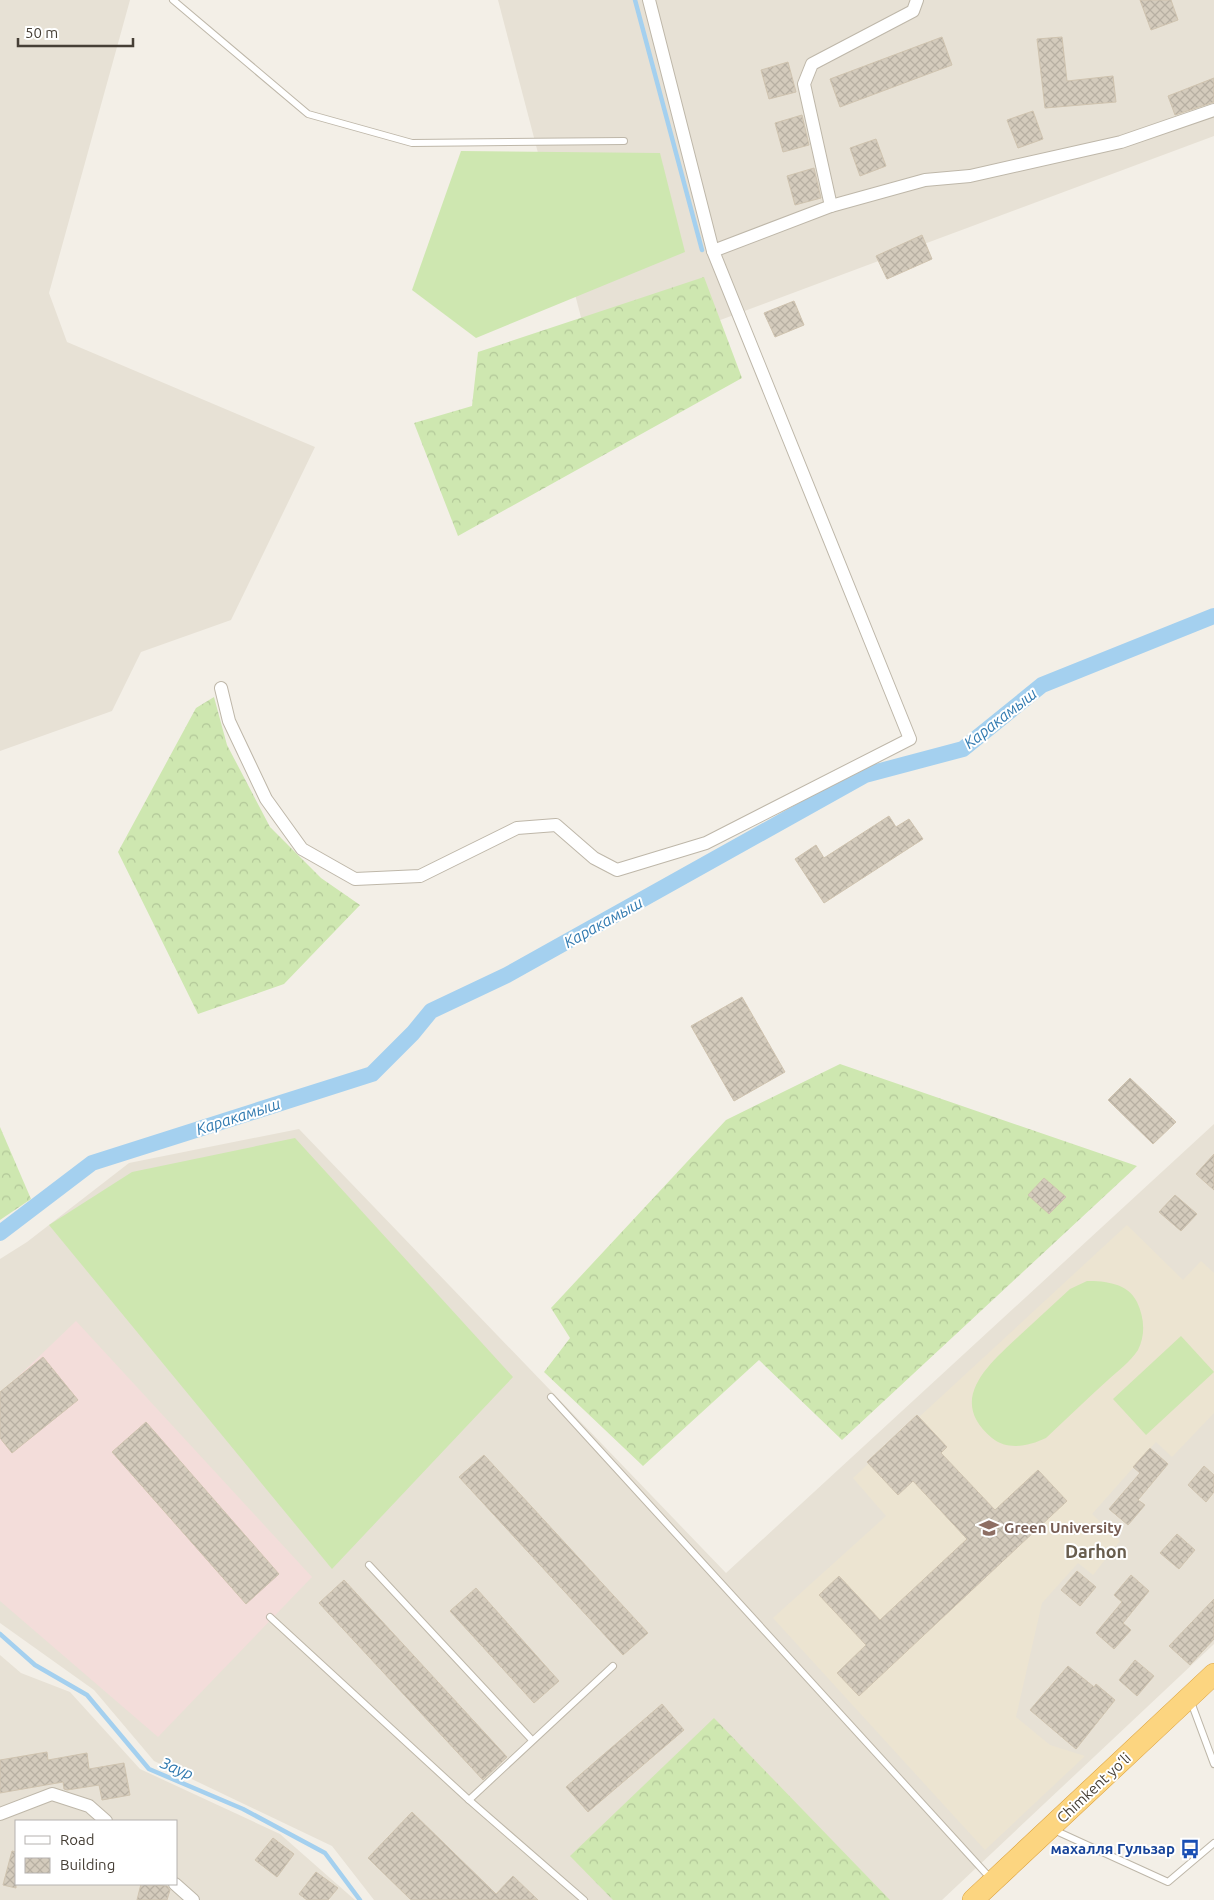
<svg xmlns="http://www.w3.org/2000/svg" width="1214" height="1900" font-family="Ubuntu,sans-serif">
	<defs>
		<pattern id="forest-crowns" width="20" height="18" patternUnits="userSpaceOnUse" patternTransform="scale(1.25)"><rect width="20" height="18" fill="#cee7b0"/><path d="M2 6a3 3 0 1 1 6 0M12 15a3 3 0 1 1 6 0" fill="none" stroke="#b2c798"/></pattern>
		<pattern id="building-cross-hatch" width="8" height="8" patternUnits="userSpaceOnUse" patternTransform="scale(1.25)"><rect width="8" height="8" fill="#d4cbbc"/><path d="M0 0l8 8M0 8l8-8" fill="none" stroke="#b7afa2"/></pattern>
	</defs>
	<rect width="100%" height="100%" fill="#f3efe7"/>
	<g fill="#e7e1d5" fill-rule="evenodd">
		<polygon points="0,0 130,0 49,293 67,342 315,447 231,620 141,652 112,711 0,751"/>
		<polygon points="498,0 1214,0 1214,136 594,367"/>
		<polygon points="1214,1124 1214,1644 942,1900 374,1900 332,1846 154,1761 94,1690 0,1623 0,1259 27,1242 129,1163 299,1129 726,1573"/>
		<path d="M0 1655 21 1673 70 1692 140 1769 280 1834 355 1900H0ZM16 1821H176V1884H16Z"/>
	</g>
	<polygon fill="#ece4d1" points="1127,1225 1183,1280 1201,1261 1214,1273 1214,1413 1172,1457 1156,1442 1092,1514 1120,1541 1093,1575 1078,1563 1042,1603 1016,1717 1050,1745 1085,1756 985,1850 773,1618 886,1516 853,1478"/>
	<polygon fill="#f3ddda" points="76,1321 312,1577 158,1737 0,1601 0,1394"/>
	<g fill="#cee7b0">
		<polygon points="461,151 660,153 685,252 476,338 412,290"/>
		<polygon points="295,1138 513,1377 332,1569 49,1225 132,1172"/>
		<path d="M1087 1281C1105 1281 1128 1283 1137 1302 1144 1317 1146 1334 1138 1350 1131 1361 1118 1371 1108 1380 1087 1399 1067 1418 1046 1438 1029 1446 1008 1451 992 1438 946 1400 989 1364 1019 1336 1036 1320 1053 1305 1070 1289Z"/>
		<polygon points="1181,1336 1214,1372 1146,1435 1113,1399"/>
	</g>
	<g fill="url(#forest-crowns)">
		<polygon points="704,277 742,378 458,536 414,423 472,406 478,352"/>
		<polygon points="214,697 227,745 270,827 321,878 360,905 284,984 198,1014 118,852 196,708"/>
		<polygon points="840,1064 1137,1166 842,1440 759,1360 643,1466 544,1372 570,1338 551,1308 726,1120"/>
		<polygon points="0,1127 31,1199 0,1220"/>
		<polygon points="714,1718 890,1900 613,1900 570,1856"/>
	</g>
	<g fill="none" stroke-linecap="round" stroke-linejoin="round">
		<g stroke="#a4d0ef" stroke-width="4.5">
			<polyline points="635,0 702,250"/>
			<polyline points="0,1634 35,1665 87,1695 149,1769 243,1809 325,1853 360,1900"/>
		</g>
		<polyline stroke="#a4d0ef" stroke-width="16" points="0,1233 92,1163 372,1074 413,1033 431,1011 507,975 865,775 963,749 1042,685 1214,616"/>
	</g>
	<g fill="url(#building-cross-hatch)" stroke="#cfc3af">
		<polygon points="1140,0 1171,0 1178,20 1151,30"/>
		<polygon points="942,37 952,65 840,107 830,79"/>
		<polygon points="1062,37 1067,81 1113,76 1116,102 1045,108 1037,39"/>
		<polygon points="788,62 796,92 769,99 761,70"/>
		<polygon points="1214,78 1214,102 1175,115 1168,96"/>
		<polygon points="1033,111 1043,139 1018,148 1007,120"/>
		<polygon points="802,115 809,145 783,152 775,123"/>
		<polygon points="876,139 886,166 860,176 850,148"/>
		<polygon points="814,168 821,198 795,205 787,176"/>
		<polygon points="922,235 932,259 887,279 876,256"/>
		<polygon points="794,301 804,325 775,337 764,313"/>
		<polygon points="889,816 896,827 909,819 923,839 824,903 795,859 816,845 824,858"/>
		<polygon points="742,997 785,1072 734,1101 691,1026"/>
		<polygon points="1130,1078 1176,1122 1153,1144 1108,1100"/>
		<polygon points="1214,1154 1214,1190 1196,1174"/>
		<polygon points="1044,1178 1066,1197 1049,1214 1028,1195"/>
		<polygon points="1175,1195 1197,1214 1181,1231 1159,1212"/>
		<polygon points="43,1357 78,1400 12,1453 0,1438 0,1392"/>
		<polygon points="917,1415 947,1447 941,1453 995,1510 1038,1470 1067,1501 859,1696 837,1673 866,1645 819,1595 839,1576 880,1620 967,1539 913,1481 898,1495 867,1462"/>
		<polygon points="146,1422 279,1574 246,1604 112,1452"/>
		<polygon points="1150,1448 1168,1464 1138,1500 1145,1505 1128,1525 1109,1509 1140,1473 1133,1467"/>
		<polygon points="484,1455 648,1633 623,1655 459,1477"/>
		<polygon points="1204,1466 1214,1475 1214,1492 1206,1502 1188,1485"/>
		<polygon points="1177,1534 1195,1550 1179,1569 1160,1553"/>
		<polygon points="1077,1571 1096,1587 1080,1606 1061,1590"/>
		<polygon points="1131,1575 1149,1591 1123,1623 1131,1630 1114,1649 1096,1633 1122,1602 1114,1595"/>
		<polygon points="344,1580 507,1757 483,1780 319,1603"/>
		<polygon points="476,1588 559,1681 534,1703 450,1611"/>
		<polygon points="1214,1599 1214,1639 1190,1665 1169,1646"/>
		<polygon points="1135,1660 1154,1676 1137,1696 1119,1680"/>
		<polygon points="1068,1666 1094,1687 1096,1684 1115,1700 1076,1749 1030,1710"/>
		<polygon points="662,1704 684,1730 588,1812 566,1787"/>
		<polygon points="47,1752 48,1760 87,1753 89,1769 124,1763 130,1795 102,1800 99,1785 67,1790 64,1789 63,1782 0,1793 0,1760"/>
		<polygon points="412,1812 496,1894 513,1876 538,1900 411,1900 368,1858"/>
		<polygon points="273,1838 294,1854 277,1877 255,1860"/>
		<polygon points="12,1851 16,1852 16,1888 3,1885"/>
		<polygon points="316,1872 338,1888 328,1900 307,1900 299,1894"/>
		<polygon points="141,1884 167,1886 170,1890 167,1900 137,1900"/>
	</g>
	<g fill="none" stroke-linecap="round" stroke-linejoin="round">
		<defs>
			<g id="service">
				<polyline points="173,0 308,114 412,143 624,141"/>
				<polyline points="551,1397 992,1880"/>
				<polyline points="369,1565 532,1740"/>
				<polyline points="270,1617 469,1800 584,1900"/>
				<polyline points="1191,1702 1214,1764"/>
				<polyline points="469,1800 613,1666"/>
				<polyline points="1054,1830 1168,1882 1214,1843"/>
			</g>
			<g id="minor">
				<polyline points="831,206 804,84 812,64 913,11 917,0"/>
				<polyline points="713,251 831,206 925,180 970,176 1121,142 1214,110"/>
				<polyline points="221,688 229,721 266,799 302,849 355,879 420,876 517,828 556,825 594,858 617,870 706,843 910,739 713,251 649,0"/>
				<polyline points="0,1814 52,1794 89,1806 106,1821"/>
				<polyline points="175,1884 193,1900"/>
			</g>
			<polyline id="trunk" points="973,1900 1214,1674"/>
		</defs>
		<use href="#service" stroke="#beb7a9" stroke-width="8"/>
		<use href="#minor" stroke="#beb7a9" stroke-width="14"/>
		<use href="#trunk" stroke="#db9f39" stroke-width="22"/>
		<use href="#service" stroke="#fff" stroke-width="6"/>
		<use href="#minor" stroke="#fff" stroke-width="12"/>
		<use href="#trunk" stroke="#fcd580" stroke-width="21"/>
	</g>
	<defs>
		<symbol id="university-bare" viewBox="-9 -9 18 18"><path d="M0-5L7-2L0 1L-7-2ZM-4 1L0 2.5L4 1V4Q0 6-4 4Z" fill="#8d6e63" stroke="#fff" stroke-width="2.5" paint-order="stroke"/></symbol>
		<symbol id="bus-bare" viewBox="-9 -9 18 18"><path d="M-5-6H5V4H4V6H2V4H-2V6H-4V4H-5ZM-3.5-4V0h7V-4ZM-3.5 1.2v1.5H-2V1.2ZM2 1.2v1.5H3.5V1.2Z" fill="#1a4fb4" stroke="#fff" stroke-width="2.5" paint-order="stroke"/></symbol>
	</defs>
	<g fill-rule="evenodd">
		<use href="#university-bare" x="975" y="1514" width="28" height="28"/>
		<use href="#bus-bare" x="1176" y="1835" width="28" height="28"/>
	</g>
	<g text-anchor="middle" stroke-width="4" stroke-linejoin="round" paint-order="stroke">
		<g font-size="15" font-weight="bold" fill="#785e54" stroke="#fff" text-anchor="start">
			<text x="1004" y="1533">Green University</text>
		</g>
		<g font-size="15" fill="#463f36" stroke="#fff">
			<text transform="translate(1094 1788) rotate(-43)" y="5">Chimkent yo‘li</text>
		</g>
		<g font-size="15" font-weight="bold" fill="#164399" stroke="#fff" text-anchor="end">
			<text x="1175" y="1854">махалля Гульзар</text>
		</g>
		<g font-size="16" font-style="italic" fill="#317ab0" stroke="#fff">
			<text transform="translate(1000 718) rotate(-38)" y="6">Каракамыш</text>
			<text transform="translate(603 922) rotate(-29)" y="6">Каракамыш</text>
			<text transform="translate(238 1116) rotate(-18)" y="6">Каракамыш</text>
			<text transform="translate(177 1768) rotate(23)" y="6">Заур</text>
		</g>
		<g font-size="18" font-weight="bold" fill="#685d4d" stroke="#fff">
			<text x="1096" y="1558">Darhon</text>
		</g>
	</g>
	<rect x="15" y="1820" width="162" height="65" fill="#ffffff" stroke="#b5b2af"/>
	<rect x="25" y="1836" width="25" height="8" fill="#ffffff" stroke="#b5b2af"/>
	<text x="60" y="1845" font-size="15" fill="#463f36">Road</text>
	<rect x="25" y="1858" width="25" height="15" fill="url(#building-cross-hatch)" stroke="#b5b2af"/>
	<text x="60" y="1870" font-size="15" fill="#463f36">Building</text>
	<path d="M18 38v8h115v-8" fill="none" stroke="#463f36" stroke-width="2.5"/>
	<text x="25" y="38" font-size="15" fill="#463f36" stroke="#ffffff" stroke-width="4" paint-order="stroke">50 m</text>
</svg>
